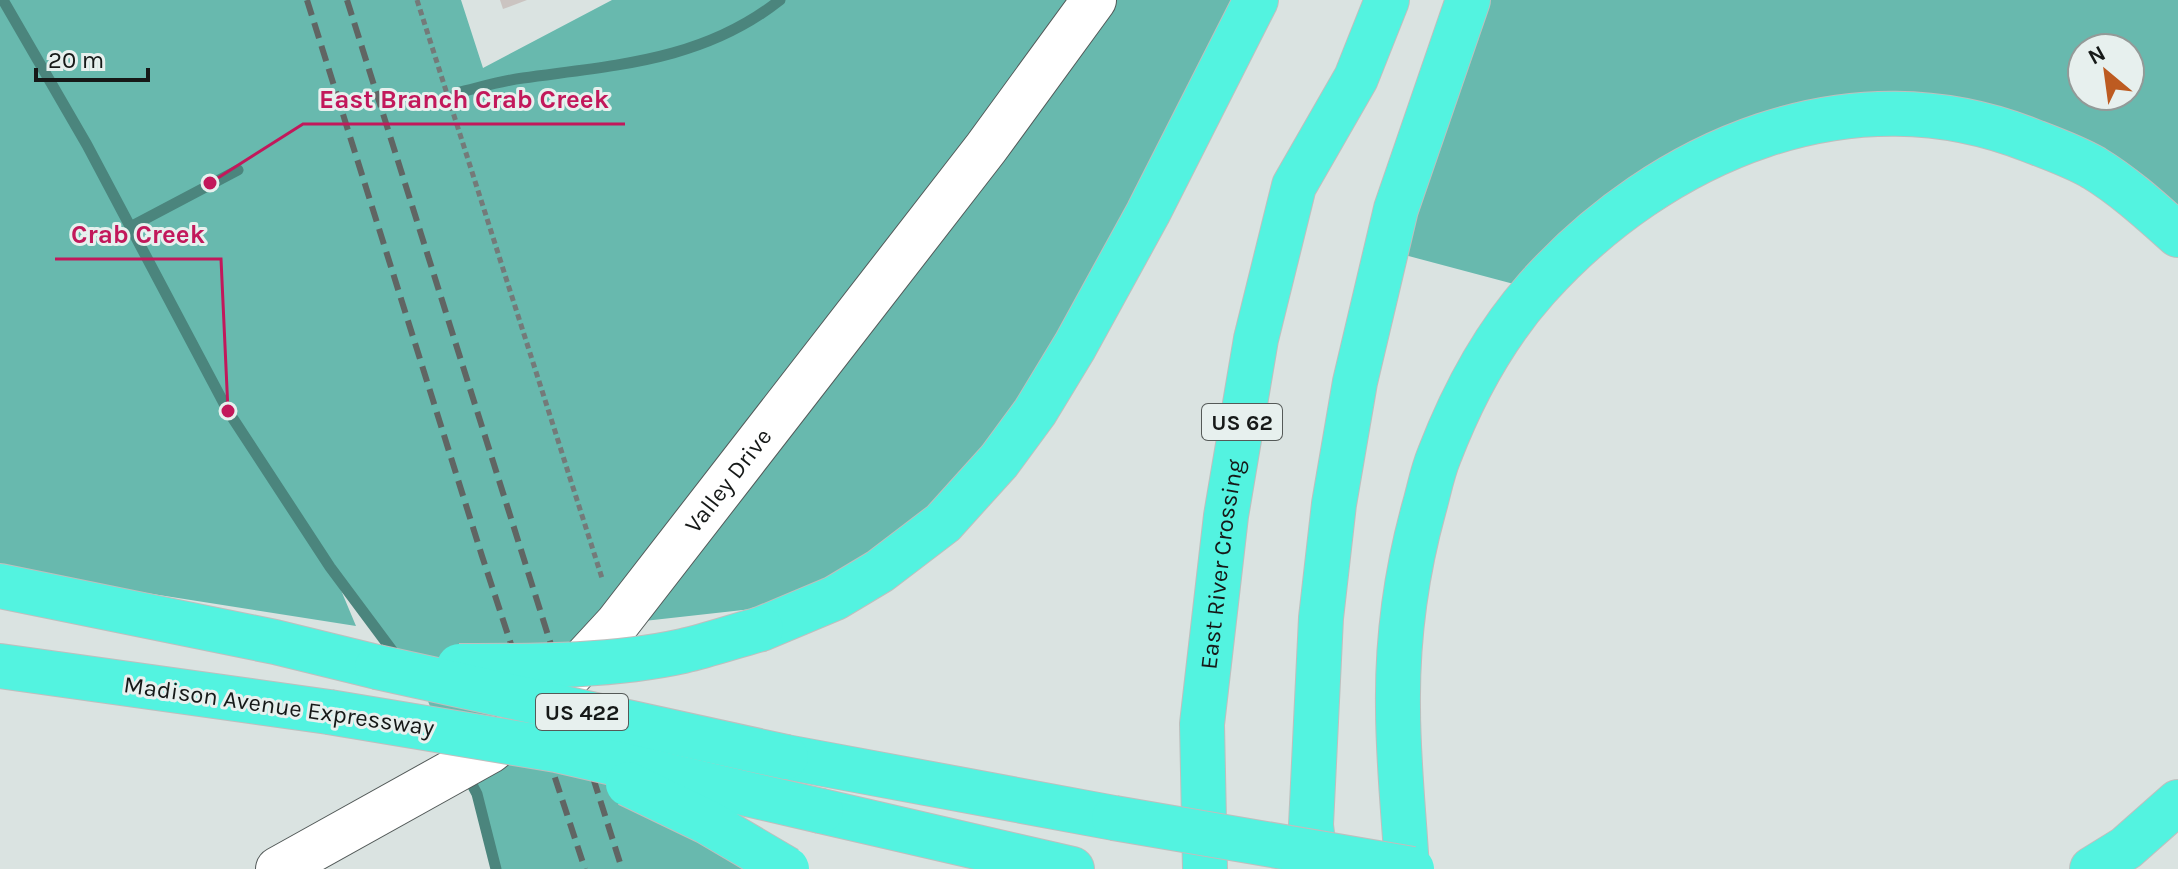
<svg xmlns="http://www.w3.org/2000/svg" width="2178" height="869" font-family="Karla,sans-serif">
	<rect width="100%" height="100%" fill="#dae3e1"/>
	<g fill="#68b9ae" fill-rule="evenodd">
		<polygon points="0,0 461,0 483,68 612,0 1256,0 1035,412 874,563 761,608 617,624 557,750 787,869 496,869 477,794 464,766 455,771 426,696 333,571 356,626 0,570"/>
		<path d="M1468 0H2178V235L2005 130 1793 126 1536 290 1386 250ZM2082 48H2130V96H2082Z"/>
	</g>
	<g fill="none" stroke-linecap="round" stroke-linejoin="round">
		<g stroke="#4b857d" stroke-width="11">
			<polyline points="3,0 87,145 228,411 330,567 397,657"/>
			<path d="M456 93C478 88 500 81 523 78 616 65 703 61 780 0"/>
			<polyline points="130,227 238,170"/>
			<polyline points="467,775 477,794 496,869"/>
		</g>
	</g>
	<polygon fill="#cbc4c1" points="500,0 527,0 503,9"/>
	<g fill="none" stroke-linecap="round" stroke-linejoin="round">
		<defs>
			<g id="minor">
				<path id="s1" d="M278 869 490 751 534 714 617 624 986 148 1094 0"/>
			</g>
			<g id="highway">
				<polyline points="0,586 275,642 377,667"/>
				<polyline points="761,629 835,598 880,571 943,523 999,461 1035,412 1075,346 1148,213 1256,0"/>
				<polyline points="0,666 329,712"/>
				<polyline points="786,757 1114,818"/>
				<polyline points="821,811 1072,869"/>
				<path id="s2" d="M1205 869 1202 724 1226 516 1256 339 1294 186 1356 78 1387 0"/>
				<polyline points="1316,869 1311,825 1321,618 1334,504 1355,382 1396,209 1468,0"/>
				<path d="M1407 869C1404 815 1398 761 1398 708 1397 640 1406 573 1424 508 1429 491 1432 473 1439 456 1462 396 1494 336 1537 288 1661 150 1851 68 2032 141 2053 149 2075 157 2094 168 2125 187 2151 211 2178 235"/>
				<polyline points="2092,869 2126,848 2178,802"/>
			</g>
		</defs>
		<use href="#minor" stroke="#535a59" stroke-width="46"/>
		<use href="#highway" stroke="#bebfbe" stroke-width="46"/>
		<polyline stroke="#747a79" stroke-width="5" stroke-dasharray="6 4" stroke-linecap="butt" points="417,0 602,578"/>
		<use href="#minor" stroke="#fff" stroke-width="44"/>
		<use href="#highway" stroke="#53f3e0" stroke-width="44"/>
		<g stroke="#606563" stroke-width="6" stroke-dasharray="16 8" stroke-linecap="butt">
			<polyline points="307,0 482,556 585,869"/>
			<polyline points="347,0 622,869"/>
		</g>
		<defs>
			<g id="highway-bridge">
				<path d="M459 666C533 666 610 667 683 651 709 645 735 636 761 629"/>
				<polyline points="377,667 786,757"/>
				<polyline points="329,712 557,750 821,811"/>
				<polyline points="628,784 707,822 787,869"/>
				<polyline points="1114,818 1412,869"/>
			</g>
		</defs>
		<use href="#highway-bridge" stroke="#bebfbe" stroke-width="46" stroke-linecap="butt"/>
		<use href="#highway-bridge" stroke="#53f3e0" stroke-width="44"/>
	</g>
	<g text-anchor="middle" stroke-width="6" stroke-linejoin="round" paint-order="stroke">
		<g fill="#e7f0ee" stroke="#555a58" stroke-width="2">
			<rect x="1202" y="404" width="80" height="36" rx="6"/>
			<rect x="536" y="694" width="92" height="36" rx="6"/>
		</g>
		<g font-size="22" font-weight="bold" fill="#161918">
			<text x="1242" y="430">US 62</text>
			<text x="582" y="720">US 422</text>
		</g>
		<g font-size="24" fill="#161918" stroke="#e7f0ee">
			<text dy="8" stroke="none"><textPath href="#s1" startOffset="604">Valley Drive</textPath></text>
			<text dy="8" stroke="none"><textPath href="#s2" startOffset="306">East River Crossing</textPath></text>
			<text transform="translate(279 706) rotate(8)" y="8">Madison Avenue Expressway</text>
		</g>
	</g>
	<path fill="none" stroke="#c2185b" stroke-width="3" d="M210 183L303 124H625M228 411L221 259H55"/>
	<g fill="#c2185b" stroke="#e7f0ee" stroke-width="3">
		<circle cx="210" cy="183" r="8"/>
		<circle cx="228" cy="411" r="8"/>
	</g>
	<g font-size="26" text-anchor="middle" font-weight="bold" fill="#c2185b" stroke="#e7f0ee" stroke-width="6" stroke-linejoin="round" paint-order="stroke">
		<text x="464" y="108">East Branch Crab Creek</text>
		<text x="138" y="243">Crab Creek</text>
	</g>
	<g transform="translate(2106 72) rotate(331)"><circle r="38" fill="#e7f0ee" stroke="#939a98" stroke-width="2"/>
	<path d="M0-6L14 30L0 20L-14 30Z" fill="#bd5b21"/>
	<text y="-12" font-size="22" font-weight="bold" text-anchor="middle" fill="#161918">N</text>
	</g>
	<path d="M36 68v12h112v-12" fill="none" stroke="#161918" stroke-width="4"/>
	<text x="48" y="68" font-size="24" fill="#161918" stroke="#e7f0ee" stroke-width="6" paint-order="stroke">20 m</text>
</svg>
